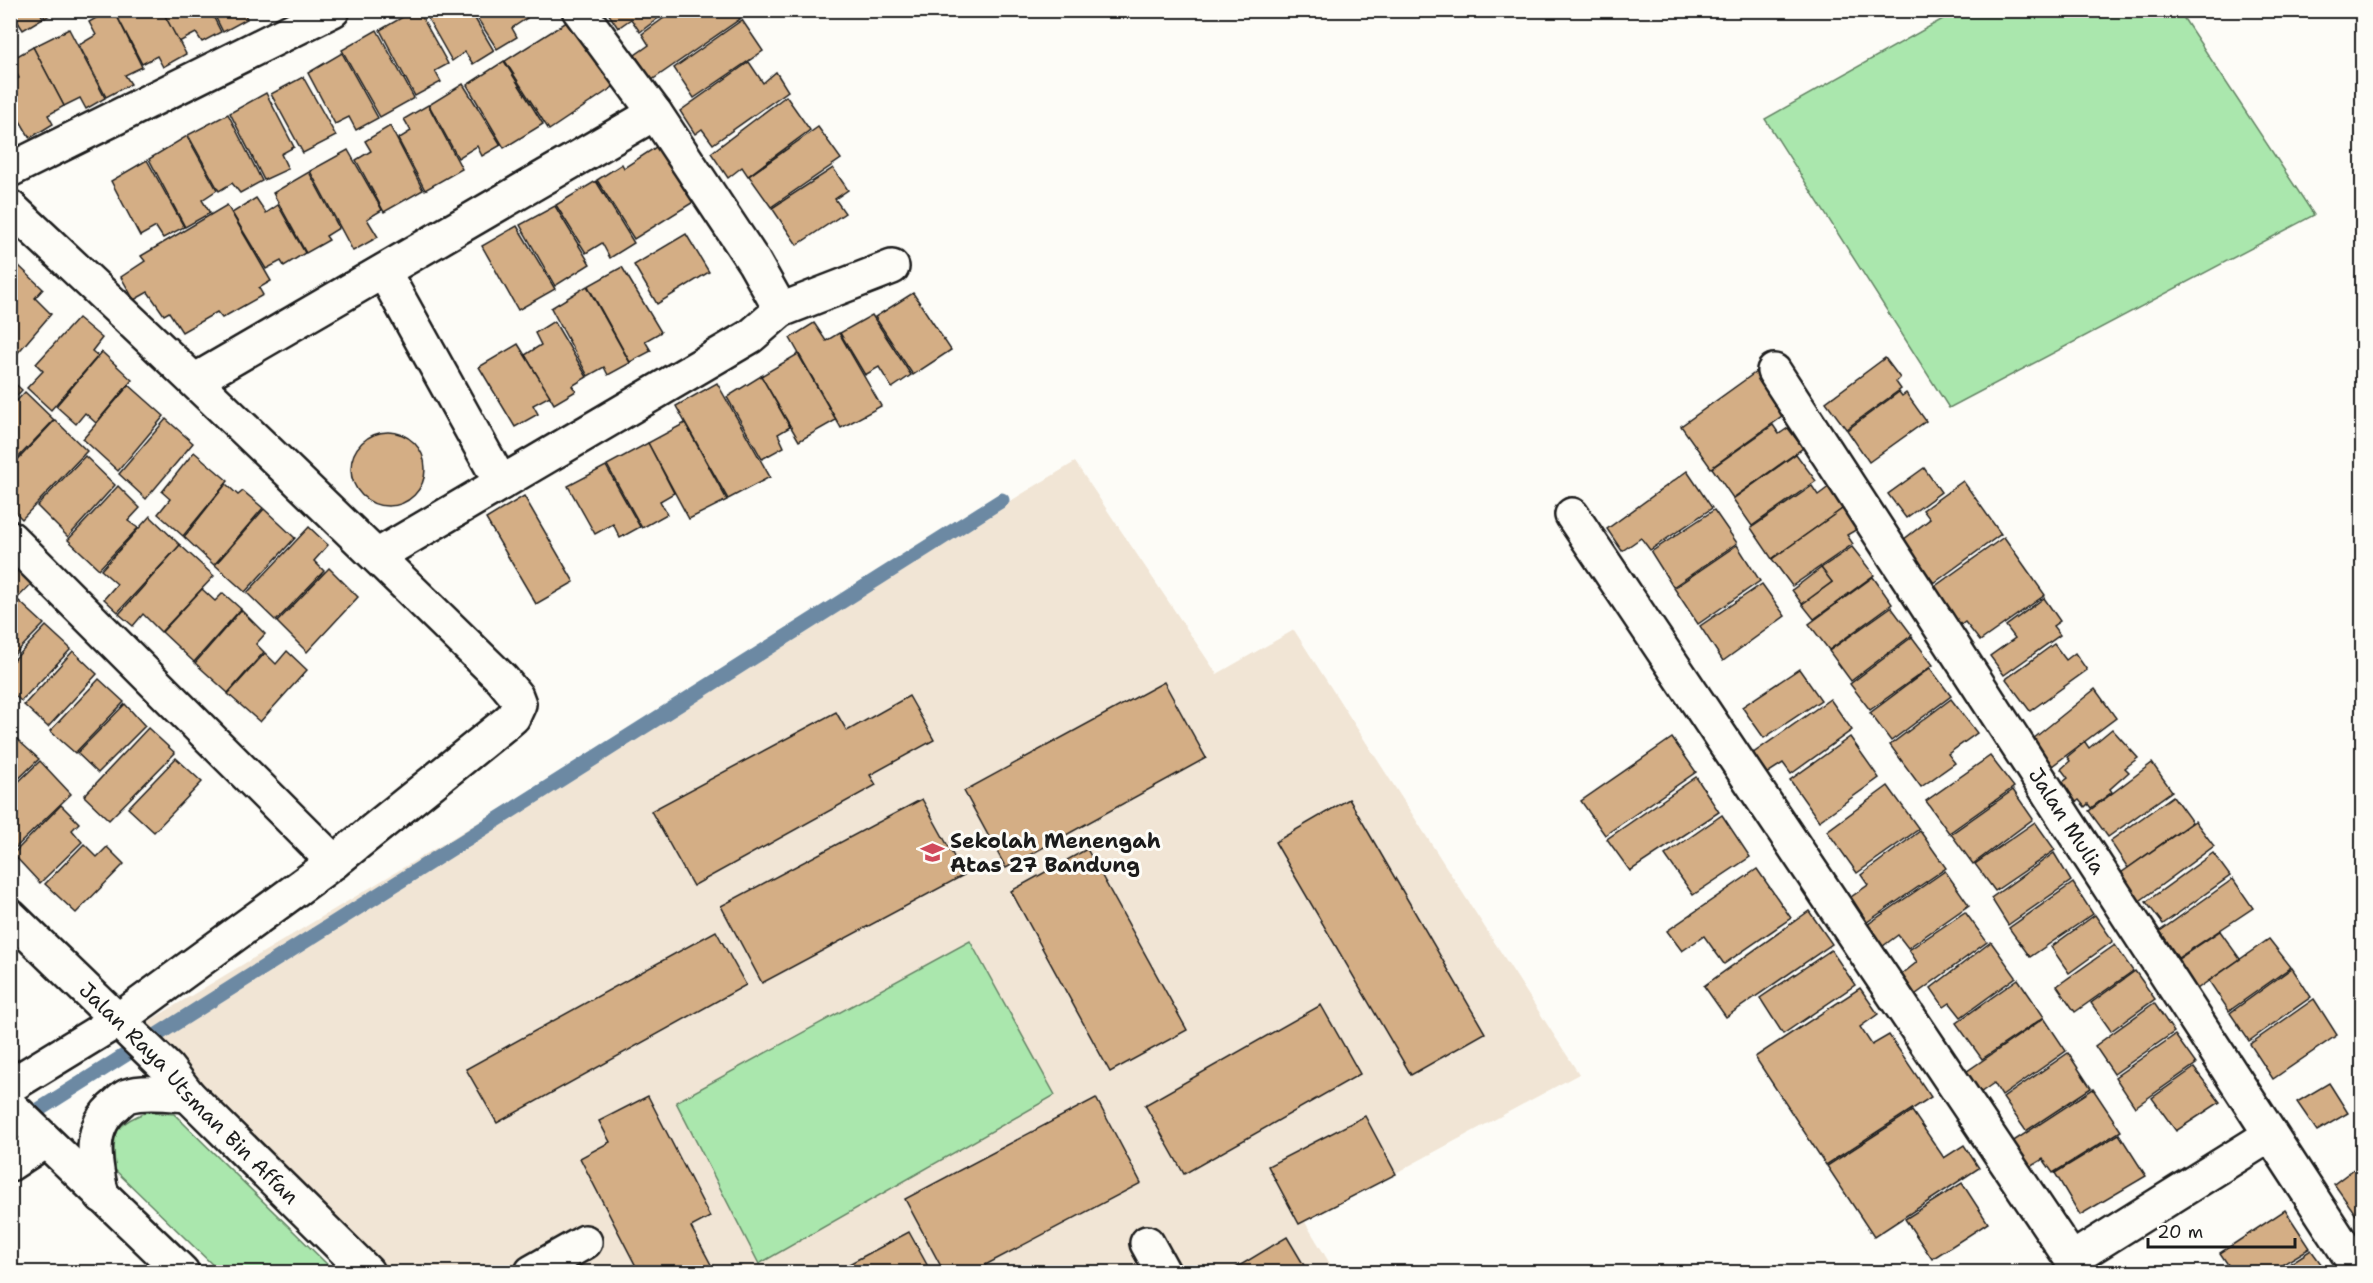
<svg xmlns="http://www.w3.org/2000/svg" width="2373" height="1283" font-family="'Shantell Sans',sans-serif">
	<rect width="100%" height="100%" fill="#fdfcf7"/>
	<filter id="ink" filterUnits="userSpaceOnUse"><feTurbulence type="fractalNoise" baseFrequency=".0167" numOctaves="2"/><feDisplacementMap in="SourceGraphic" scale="12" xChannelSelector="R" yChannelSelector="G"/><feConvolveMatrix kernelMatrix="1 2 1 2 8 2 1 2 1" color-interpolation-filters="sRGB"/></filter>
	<g filter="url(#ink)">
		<polygon fill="#f1e5d5" points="1075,462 1217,674 1294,630 1579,1074 1305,1222 1335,1272 375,1272 131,1032"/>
		<g fill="#aae7ad" stroke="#638264" stroke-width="1.5">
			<polygon points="1957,11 2179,11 2314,215 1949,408 1765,119"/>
			<polygon points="970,941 1055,1095 759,1264 676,1102"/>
			<path d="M147 1112 174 1114 335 1272H220L115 1170C113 1135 111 1125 147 1112Z"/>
		</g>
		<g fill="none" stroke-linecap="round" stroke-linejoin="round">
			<polyline stroke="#6c89a3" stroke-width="15" points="21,1121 1002,500"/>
		</g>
		<g fill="#d4ae85" stroke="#1c1c1c" stroke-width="1.5">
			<polygon points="10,10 39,10 43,18 23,30 14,16 10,18"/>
			<polygon points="41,10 57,10 45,18"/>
			<polygon points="110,10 114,10 142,67 125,75 131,84 106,97 79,45 96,35 89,22"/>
			<polygon points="114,10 162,10 186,54 163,67 157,56 142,64"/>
			<polygon points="162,10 210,10 221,32 202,42 196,33 179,42"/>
			<polygon points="212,10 243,10 247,19 223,32"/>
			<polygon points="415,10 418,10 448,64 435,71 441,82 415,96 380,30"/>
			<polygon points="423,10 470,10 494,51 473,64 465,52 452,61"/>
			<polygon points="472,10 522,10 527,18 512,28 517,37 497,49"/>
			<polygon points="606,10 669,10 640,32 631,19 618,28"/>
			<polygon points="675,10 734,10 740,19 652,80 635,55 649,45 642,34"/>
			<polygon points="573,18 616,85 549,130 505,61"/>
			<polygon points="742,20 763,51 694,98 674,68"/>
			<polygon points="69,29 105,98 86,109 80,98 64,106 33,47"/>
			<polygon points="377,30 414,98 380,117 342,50"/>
			<polygon points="33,47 64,106 48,115 53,124 30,138 10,104 10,83 19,78 10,60"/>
			<polygon points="342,53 378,118 356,130 349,117 335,124 308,73"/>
			<polygon points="504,61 543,124 504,148 467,85"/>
			<polygon points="749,62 763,83 776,72 788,91 713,144 702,129 695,134 680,111"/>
			<polygon points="303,77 336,136 303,153 271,94"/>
			<polygon points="463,84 501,145 482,156 477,146 458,158 429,105"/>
			<polygon points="266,93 294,147 281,154 288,169 264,180 230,113"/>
			<polygon points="786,96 810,130 748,176 742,167 728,178 711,153"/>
			<polygon points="428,105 462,169 425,190 398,139 411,131 404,119"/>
			<polygon points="228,114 262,181 240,193 232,183 219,191 188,135"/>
			<polygon points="390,126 423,190 384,212 356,160 371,151 365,141"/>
			<polygon points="818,127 841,159 771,207 749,176"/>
			<polygon points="187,136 217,190 202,200 210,213 185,227 149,159"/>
			<polygon points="659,145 695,201 634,239 597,180 622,164 624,168"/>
			<polygon points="348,150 382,210 367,219 378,237 353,251 310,171"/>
			<polygon points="147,160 184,227 163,238 156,227 140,236 111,181"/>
			<polygon points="833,168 848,190 835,199 845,213 797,245 772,208"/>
			<polygon points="309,172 339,228 326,236 329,240 306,253 273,193"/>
			<polygon points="596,181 634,243 610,258 602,243 586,253 556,205"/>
			<polygon points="256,198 266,213 278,205 305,253 284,266 281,261 266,269 232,213"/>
			<polygon points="227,205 271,281 259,288 263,295 222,318 217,312 182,332 169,312 164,315 148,292 134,300 121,277 145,261 141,256"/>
			<polygon points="555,206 590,264 555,286 520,225"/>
			<polygon points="517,226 555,289 518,310 482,246"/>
			<polygon points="686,234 709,272 657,304 634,265"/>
			<polygon points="17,264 43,289 35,298 51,314 10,362 10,270"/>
			<polygon points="622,267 661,332 645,341 651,351 630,362 588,286"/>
			<polygon points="587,286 630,363 608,375 604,367 588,376 551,308"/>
			<polygon points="913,293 951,350 913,375 875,317"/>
			<polygon points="872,315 911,375 892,388 879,367 865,375 840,333"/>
			<polygon points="78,318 102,338 92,351 98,356 51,410 27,388 43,371 36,364"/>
			<polygon points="554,321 587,377 572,386 576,391 554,404 525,355 541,345 535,333"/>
			<polygon points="814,323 826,341 839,333 881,406 841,428 790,338"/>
			<polygon points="518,344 550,396 533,405 538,414 515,427 479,367"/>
			<polygon points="102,352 132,380 96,423 85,413 76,424 56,406"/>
			<polygon points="798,354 836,420 799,441 761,376"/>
			<polygon points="1885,358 1900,378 1896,382 1901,389 1846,429 1826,402"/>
			<polygon points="1756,372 1786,414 1711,468 1681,426"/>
			<polygon points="761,376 790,427 778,434 784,447 762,459 727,397"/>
			<polygon points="10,379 22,390 10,403"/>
			<polygon points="717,383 770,477 728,499 676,406"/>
			<polygon points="129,385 164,416 118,471 83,439"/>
			<polygon points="25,392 54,420 10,466 10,408"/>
			<polygon points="1899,392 1902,396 1906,393 1926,421 1869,462 1847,430"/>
			<polygon points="166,419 193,443 146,499 119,474"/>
			<polygon points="55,420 87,451 22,519 10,507 10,468"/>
			<polygon points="685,423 727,500 689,519 648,443"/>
			<polygon points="1773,425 1779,434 1788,428 1803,448 1733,498 1712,468"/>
			<circle cx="388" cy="469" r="37"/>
			<polygon points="648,443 674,493 660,501 667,514 642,528 607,465"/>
			<polygon points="194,452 228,481 183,536 158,514 170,499 162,492"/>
			<polygon points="1796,454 1816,481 1752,526 1733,499"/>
			<polygon points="85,456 115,485 68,537 37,506"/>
			<polygon points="606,466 640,527 620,538 613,524 595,534 568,486"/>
			<polygon points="1924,468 1941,492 1906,518 1888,494"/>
			<polygon points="1687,471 1712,508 1650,550 1641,538 1622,551 1607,529"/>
			<polygon points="1963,481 2001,534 1934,583 1903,540 1930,519 1923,510"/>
			<polygon points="226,484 238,495 243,491 263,508 214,565 184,537"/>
			<polygon points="118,486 140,508 128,521 138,528 99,569 68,540"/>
			<polygon points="1812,486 1818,495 1830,486 1845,507 1772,559 1751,528"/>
			<polygon points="524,496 574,582 536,604 486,519"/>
			<polygon points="1845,507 1859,528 1847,535 1853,544 1792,586 1772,559"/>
			<polygon points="264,509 295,538 245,592 215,565"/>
			<polygon points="1714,510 1737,543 1673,587 1651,552"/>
			<polygon points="150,516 180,545 118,612 104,599 117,584 101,570"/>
			<polygon points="309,527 328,545 314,561 324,571 276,621 247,593"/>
			<polygon points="2004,537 2045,595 1980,641 1965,622 1954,630 1927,592"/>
			<polygon points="180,545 214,576 161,632 143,614 133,626 119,614"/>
			<polygon points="1737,545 1760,581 1698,624 1674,588"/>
			<polygon points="1852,547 1874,575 1814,619 1802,604 1832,582 1821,568"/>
			<polygon points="10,563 33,582 10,606"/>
			<polygon points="329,568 358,597 307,652 277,622"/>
			<polygon points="1821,568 1832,582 1802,604 1792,590"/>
			<polygon points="1873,577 1892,604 1829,650 1809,624"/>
			<polygon points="1762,584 1785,616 1723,661 1700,626"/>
			<polygon points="202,589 215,601 223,593 241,609 194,662 162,632"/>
			<polygon points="2044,598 2060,621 2053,626 2060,635 2004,675 1990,656 2015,638 2006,626"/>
			<polygon points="19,601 44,624 10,659 10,611"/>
			<polygon points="1891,607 1912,635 1851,681 1829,651"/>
			<polygon points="241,610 265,634 256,644 264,652 228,693 195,663"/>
			<polygon points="46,626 71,649 21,701 10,691 10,664"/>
			<polygon points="1912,637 1933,665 1870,710 1850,684"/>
			<polygon points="2054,644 2066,660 2075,653 2087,670 2030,711 2006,679"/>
			<polygon points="73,651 97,674 48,727 24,705"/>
			<polygon points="287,651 307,670 260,722 228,694 265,653 276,664"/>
			<polygon points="1930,668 1951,696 1891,741 1870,713"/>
			<polygon points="1799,669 1821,700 1764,738 1742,707"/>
			<polygon points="99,679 124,702 75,753 50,731"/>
			<polygon points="1164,682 1206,758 1006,868 964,791"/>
			<polygon points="2095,689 2116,718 2048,769 2028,743"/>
			<polygon points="909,696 934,740 870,775 876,785 693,886 651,811 836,712 847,731"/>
			<polygon points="1830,699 1852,730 1791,774 1783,763 1766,774 1752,754"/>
			<polygon points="1951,699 1977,733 1948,754 1955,763 1921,787 1890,745"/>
			<polygon points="125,704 145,726 98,773 77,753"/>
			<polygon points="148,728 175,753 109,820 84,796"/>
			<polygon points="2112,729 2138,758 2125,768 2129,772 2110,789 2112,792 2091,808 2088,804 2085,807 2079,800 2072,805 2053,789 2068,778 2061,769 2070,761 2067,757 2085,742 2089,748"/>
			<polygon points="10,733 39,759 10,787"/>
			<polygon points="1850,737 1879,778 1819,821 1790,780"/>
			<polygon points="1672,738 1696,772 1605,835 1581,801"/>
			<polygon points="1990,756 2014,787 1949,833 1926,801"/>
			<polygon points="176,758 202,782 154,832 128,808"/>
			<polygon points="40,761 71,794 10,853 10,790"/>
			<polygon points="2152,763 2172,791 2108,837 2089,811"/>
			<polygon points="1696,777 1719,812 1630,871 1607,839"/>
			<polygon points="1888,786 1919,829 1857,873 1827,831"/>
			<polygon points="2013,790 2033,819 1973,864 1951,834"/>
			<polygon points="2173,796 2192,822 2128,868 2110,841"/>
			<polygon points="922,799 964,875 762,983 721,906"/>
			<polygon points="1349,799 1485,1033 1411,1075 1275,842"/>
			<polygon points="61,805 79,823 72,830 82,842 40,883 13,854"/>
			<polygon points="1722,815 1750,857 1693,895 1665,855"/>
			<polygon points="2195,821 2214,846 2137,903 2118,875"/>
			<polygon points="2035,822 2055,850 1995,891 1975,864"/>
			<polygon points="1920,831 1946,868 1867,922 1851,897 1868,885 1861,875"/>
			<polygon points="84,844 97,857 107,847 124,864 76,913 45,884"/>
			<polygon points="1087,849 1187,1030 1110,1072 1011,891"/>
			<polygon points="2054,853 2071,881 2008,925 1991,898"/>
			<polygon points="2213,853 2230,876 2163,924 2146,902"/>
			<polygon points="1757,869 1791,918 1724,964 1704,936 1682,951 1667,931"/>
			<polygon points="1945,871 1969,905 1908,948 1898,935 1879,949 1864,927"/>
			<polygon points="2233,879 2253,908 2178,958 2160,931"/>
			<polygon points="2073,883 2093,914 2030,957 2009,928"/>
			<polygon points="1809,911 1832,944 1726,1017 1704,986"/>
			<polygon points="1965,912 1987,942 1912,997 1897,978 1917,962 1909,950"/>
			<polygon points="2095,915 2113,941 2069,973 2051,947"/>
			<polygon points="716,931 746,985 497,1123 466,1069"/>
			<polygon points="2220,931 2240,959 2194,991 2174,962"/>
			<polygon points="2269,939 2291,967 2229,1011 2209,981"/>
			<polygon points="1991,942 2016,977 1961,1017 1950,1003 1944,1007 1931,988"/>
			<polygon points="2115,945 2133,971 2075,1012 2057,986"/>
			<polygon points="1831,950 1855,985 1783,1034 1760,998"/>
			<polygon points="2292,968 2311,997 2249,1041 2230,1013"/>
			<polygon points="2135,971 2155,999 2111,1031 2091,1003"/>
			<polygon points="2018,979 2044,1017 1982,1059 1956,1023"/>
			<polygon points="1860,988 1878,1014 1860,1027 1872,1045 1889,1035 1931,1097 1826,1165 1755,1057"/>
			<polygon points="2314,999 2337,1035 2273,1079 2250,1044"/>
			<polygon points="2154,1003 2174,1032 2114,1074 2095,1046"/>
			<polygon points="1321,1005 1360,1074 1184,1174 1145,1105"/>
			<polygon points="2044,1018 2066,1051 2002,1096 1994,1083 1977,1095 1963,1074"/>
			<polygon points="2175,1035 2196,1064 2135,1107 2115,1077"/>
			<polygon points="2068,1053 2091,1088 2026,1131 2003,1098"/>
			<polygon points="2194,1068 2220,1102 2176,1131 2152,1098"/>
			<polygon points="2329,1083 2348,1113 2317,1131 2297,1102"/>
			<polygon points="2093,1089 2121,1131 2053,1173 2043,1159 2025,1170 2009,1144"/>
			<polygon points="648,1096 710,1217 691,1227 715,1272 639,1272 580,1158 610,1142 599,1121"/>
			<polygon points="1096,1098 1141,1183 972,1272 944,1272 905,1199"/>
			<polygon points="1912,1111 1944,1158 1964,1145 1979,1168 1874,1237 1827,1166"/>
			<polygon points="1365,1116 1396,1174 1299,1224 1268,1166"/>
			<polygon points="2119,1134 2146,1176 2080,1215 2055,1173"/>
			<polygon points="2362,1163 2362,1211 2356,1215 2334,1184"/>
			<polygon points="1962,1183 1988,1223 1932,1259 1905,1219"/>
			<polygon points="2285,1210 2310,1248 2270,1272 2233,1272 2220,1253"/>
			<polygon points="909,1232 931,1272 834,1272"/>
			<polygon points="1287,1237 1308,1272 1229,1272"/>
			<polygon points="2311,1250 2327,1272 2277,1272"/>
		</g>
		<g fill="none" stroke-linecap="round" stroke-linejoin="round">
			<defs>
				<g id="minor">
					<polyline points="579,10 655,113 754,262 781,310"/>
					<polyline points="10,170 333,10"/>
					<path d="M10 207C176 362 340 520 502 679L516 696 519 704 513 717 506 723 334 862 118 1020 10 1086"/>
					<polyline points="384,272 501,483"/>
					<path id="s1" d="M1774 371 2360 1272"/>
					<polyline points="196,380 655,113"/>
					<polyline points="1572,515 2080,1272"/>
					<polyline points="10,538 334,862"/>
					<polyline points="377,556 751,336 781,310 892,267"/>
					<path id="s2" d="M10 916 167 1068 188 1095 367 1272"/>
					<polyline points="10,1106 182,1272"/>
					<polyline points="10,1164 45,1141"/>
					<path d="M102 1196C95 1164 86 1128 116 1105 119 1102 123 1098 127 1096 143 1090 171 1094 188 1095"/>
					<polyline points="1147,1243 1163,1272"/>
					<polyline points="2072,1259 2270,1135"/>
					<polyline points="532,1272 585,1242"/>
				</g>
			</defs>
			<use href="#minor" stroke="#1c1c1c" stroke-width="38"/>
			<use href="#minor" stroke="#fdfcf7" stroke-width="33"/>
		</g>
	</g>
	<defs>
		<symbol id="school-bare" viewBox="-9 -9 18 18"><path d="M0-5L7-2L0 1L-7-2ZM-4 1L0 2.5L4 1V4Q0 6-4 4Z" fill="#d1495b" stroke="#fdfcf7" stroke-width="2.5" paint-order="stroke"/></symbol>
	</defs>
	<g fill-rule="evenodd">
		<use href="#school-bare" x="916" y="836" width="33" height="33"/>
	</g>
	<g text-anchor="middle" stroke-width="6" stroke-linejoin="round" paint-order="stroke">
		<g font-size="21" fill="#1c1c1c" stroke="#fdfcf7">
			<text dy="7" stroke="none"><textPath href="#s1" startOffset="537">Jalan Mulia</textPath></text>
			<text dy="7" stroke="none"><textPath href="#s2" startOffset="252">Jalan Raya Utsman Bin Affan</textPath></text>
		</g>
		<g font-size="21" font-weight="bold" fill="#1c1c1c" stroke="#fdfcf7" text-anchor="start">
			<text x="950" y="848">Sekolah Menengah<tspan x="950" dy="24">Atas 27 Bandung</tspan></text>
		</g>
	</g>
	<rect width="2373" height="1283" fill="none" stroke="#fdfcf7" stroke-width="36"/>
	<rect x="18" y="18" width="2337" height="1247" fill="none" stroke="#1c1c1c" stroke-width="2" filter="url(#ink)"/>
	<path d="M2148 1238v9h147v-9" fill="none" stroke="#1c1c1c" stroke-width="3"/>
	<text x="2157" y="1238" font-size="18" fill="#1c1c1c" stroke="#fdfcf7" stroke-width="4.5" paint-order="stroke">20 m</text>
</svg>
